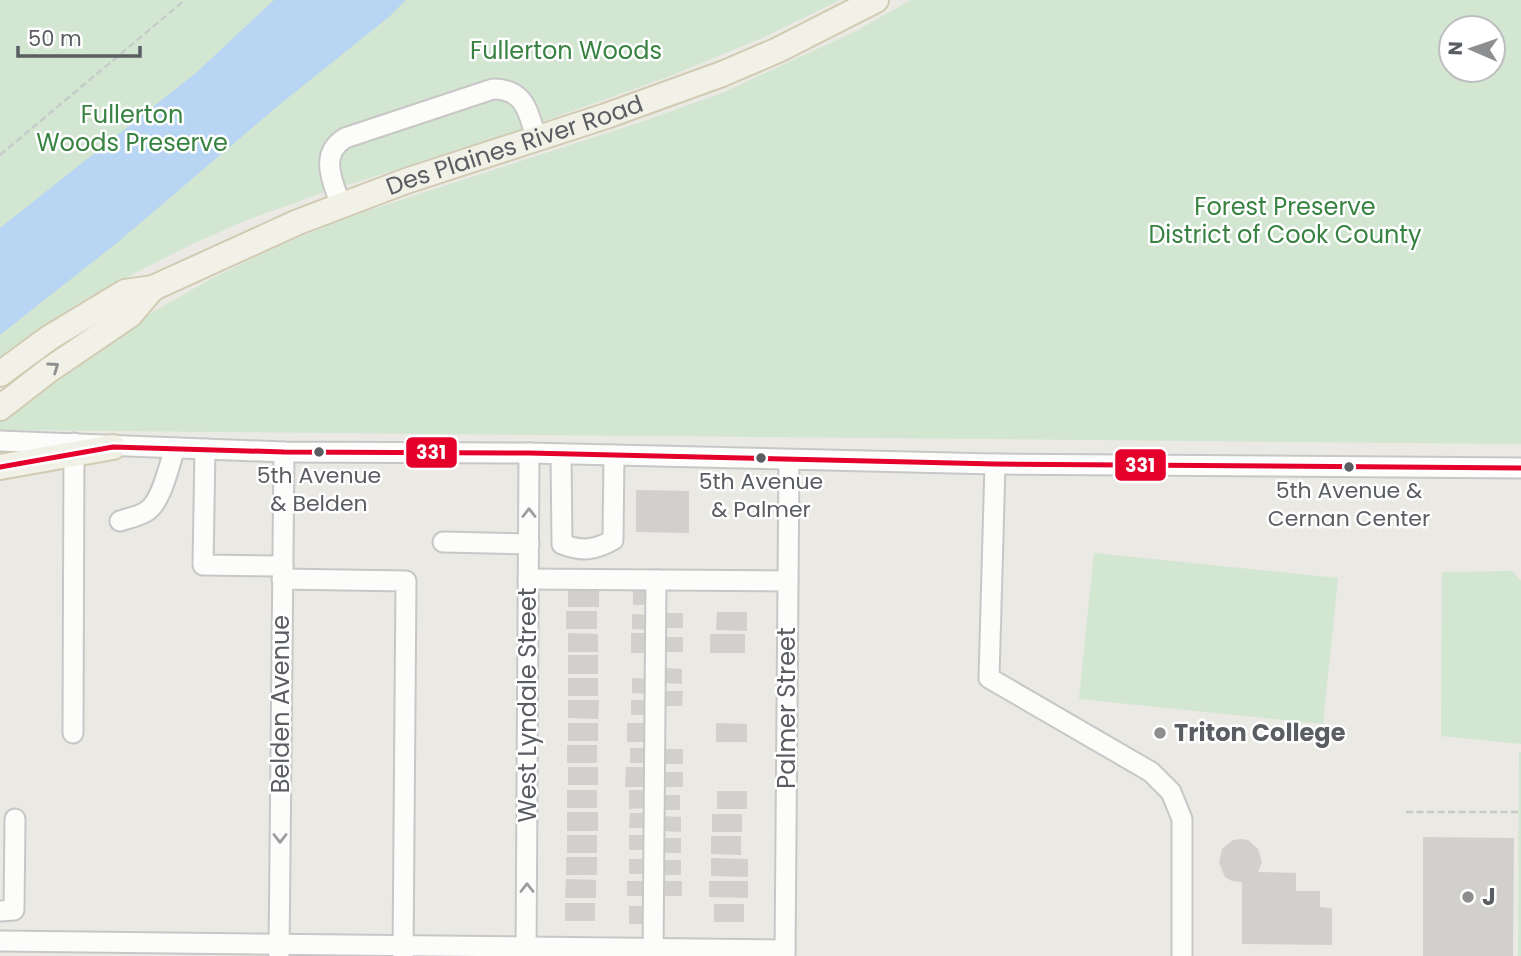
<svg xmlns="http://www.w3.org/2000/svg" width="1521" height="956" font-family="Poppins,sans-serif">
	<rect width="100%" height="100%" fill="#eae9e4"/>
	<g fill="#d2e6d1" fill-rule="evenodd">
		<polygon points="0,0 840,0 762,38 670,76 508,134 319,194 247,220 190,245 96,293 64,312 0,359"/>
		<path d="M911 0H1521V444L0 430V419L108 340 153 312 211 279 287 242 352 216 638 123 722 93 854 32ZM1451 28H1493V70H1451Z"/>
		<polygon points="1094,553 1338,578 1323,724 1079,699"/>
		<polygon points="1512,571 1521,581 1521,744 1441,736 1442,572"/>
		<polygon points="1519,752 1521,752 1521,956 1518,956"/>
	</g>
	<polygon fill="#b8d5f4" points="274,0 406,0 390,16 279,105 118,242 0,335 0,228 197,72"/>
	<g fill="#d1d0cd">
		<polygon points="636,490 689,491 689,533 636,532"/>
		<rect x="568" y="589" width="31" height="18"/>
		<rect x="633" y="590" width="17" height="15"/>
		<rect x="566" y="611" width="31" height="18"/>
		<polygon points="717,612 747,612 747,631 716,630"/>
		<rect x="666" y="613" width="17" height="15"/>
		<polygon points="632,614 649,615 649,630 632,629"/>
		<polygon points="568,633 598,634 598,652 568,652"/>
		<rect x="631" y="633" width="18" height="20"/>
		<rect x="710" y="634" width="35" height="19"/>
		<rect x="666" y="637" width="17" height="15"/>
		<rect x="568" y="655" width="30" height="19"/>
		<polygon points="666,668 682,669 682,684 666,683"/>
		<rect x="568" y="678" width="30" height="18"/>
		<polygon points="632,678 649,679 649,694 632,693"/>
		<polygon points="666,691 683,691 682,706 666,706"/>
		<polygon points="568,700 599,700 598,719 568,718"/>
		<rect x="631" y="700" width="17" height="15"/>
		<rect x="568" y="723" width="30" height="18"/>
		<rect x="627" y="723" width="21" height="19"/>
		<polygon points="716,723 747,724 747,742 716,742"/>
		<rect x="567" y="745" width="30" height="18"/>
		<rect x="630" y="748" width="17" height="15"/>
		<rect x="666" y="749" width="17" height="15"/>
		<rect x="568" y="767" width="30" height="18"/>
		<polygon points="626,767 646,767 646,787 625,787"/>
		<rect x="666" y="772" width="17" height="15"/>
		<rect x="567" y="790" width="30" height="18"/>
		<polygon points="629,790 646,790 646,808 629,809"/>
		<rect x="717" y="791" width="30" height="18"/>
		<rect x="663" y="795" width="17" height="15"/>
		<rect x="567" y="812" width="31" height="19"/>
		<polygon points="630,813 647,813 647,828 629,828"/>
		<rect x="712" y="814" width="30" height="18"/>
		<polygon points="664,816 681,817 681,832 664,831"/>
		<rect x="567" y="835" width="30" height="18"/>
		<rect x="629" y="835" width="17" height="15"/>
		<polygon points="711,836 741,836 741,855 711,854"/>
		<polygon points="1423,837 1514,838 1513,956 1423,956"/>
		<rect x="664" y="838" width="17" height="15"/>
		<polygon points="1241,839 1248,840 1258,849 1262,862 1258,872 1296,873 1296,891 1320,891 1320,907 1332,908 1332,945 1242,944 1242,882 1232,881 1225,877 1219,863 1222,849 1233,840"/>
		<rect x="566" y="857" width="31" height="18"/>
		<polygon points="711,858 748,859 748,877 711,876"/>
		<rect x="629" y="859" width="17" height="15"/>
		<rect x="664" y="860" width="17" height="15"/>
		<polygon points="566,879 596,880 596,898 565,898"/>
		<rect x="627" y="881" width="17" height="15"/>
		<rect x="665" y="881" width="17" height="15"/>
		<polygon points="709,881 748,881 748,898 709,897"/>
		<rect x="565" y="903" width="30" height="18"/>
		<rect x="714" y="904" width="30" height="18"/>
		<rect x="629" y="906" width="18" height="18"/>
	</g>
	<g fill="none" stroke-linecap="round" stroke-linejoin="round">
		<defs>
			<g id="minor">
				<path d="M341 206C333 182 318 155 345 138L493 89C526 89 528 113 537 140"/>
				<polyline points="0,441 284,452 529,453 995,464 1521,468"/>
				<polyline points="205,449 203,565 283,566"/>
				<path d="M561 454 562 544C582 552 595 550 613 540L614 455"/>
				<polyline points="995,464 989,678 1151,772 1171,792 1182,819 1182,956"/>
				<path d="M120 521C129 518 140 516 147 511 162 501 169 465 175 448"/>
				<polyline points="443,542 529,544"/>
				<polyline points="282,579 406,581 403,956"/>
				<polyline points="528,579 788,581"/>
				<polyline points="73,733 74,443"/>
				<polyline points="0,911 14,910 15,819"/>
				<polyline points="0,941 785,950"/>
				<polyline points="279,955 284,452"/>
				<polyline points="526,956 529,453"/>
				<polyline points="653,956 656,580"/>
				<polyline points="785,956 789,460"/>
			</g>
			<g id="major">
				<path id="s1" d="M0 374 49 338 125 292 153 288 298 222 406 181 606 116 722 74 778 50 876 0"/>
				<polyline points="0,408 49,370 130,315 153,288"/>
				<polyline points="0,467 113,447"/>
			</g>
		</defs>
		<use href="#minor" stroke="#c7c7c7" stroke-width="23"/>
		<use href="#major" stroke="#d1cbb3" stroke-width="28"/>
		<g stroke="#c7cbca" stroke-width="2.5" stroke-dasharray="7 3.5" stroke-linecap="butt">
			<polyline points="0,155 185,0"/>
			<polyline points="1406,812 1521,812"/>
		</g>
		<use href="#minor" stroke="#fcfcfb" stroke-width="19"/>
		<use href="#major" stroke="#f1f1e7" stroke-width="24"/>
		<defs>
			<polyline id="bus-1" points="0,467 113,447 284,452 529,453 995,464 1521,468"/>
		</defs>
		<use href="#bus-1" stroke="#fff" stroke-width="10"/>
		<use href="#bus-1" stroke="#e4002b" stroke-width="5"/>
	</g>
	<defs><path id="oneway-chevron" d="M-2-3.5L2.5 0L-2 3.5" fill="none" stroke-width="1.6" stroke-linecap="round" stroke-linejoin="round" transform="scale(1.75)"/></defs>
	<use stroke="#8f9191" href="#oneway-chevron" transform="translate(54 367) rotate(-35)"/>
	<g stroke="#9b9d9f">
		<use href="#oneway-chevron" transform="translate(529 513) rotate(-90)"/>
		<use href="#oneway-chevron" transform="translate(280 838) rotate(90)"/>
		<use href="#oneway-chevron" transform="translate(527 888) rotate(-90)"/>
	</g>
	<g fill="#5a5d62" stroke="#fff" stroke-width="2.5">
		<circle cx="319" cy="452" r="6"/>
		<circle cx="761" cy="458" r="6"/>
		<circle cx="1349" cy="467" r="6"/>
	</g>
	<g fill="#8c8e90" stroke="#fff" stroke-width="2.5">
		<circle cx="1160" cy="733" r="7"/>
		<circle cx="1468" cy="897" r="7"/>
	</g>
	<g text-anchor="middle" stroke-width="5" stroke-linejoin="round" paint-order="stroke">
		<g font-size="22" fill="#5a5d62" stroke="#fff">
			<text x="319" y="483">5th Avenue<tspan x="319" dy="28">&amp; Belden</tspan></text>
			<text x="761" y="489">5th Avenue<tspan x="761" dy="28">&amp; Palmer</tspan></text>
			<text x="1349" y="498">5th Avenue &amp;<tspan x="1349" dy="28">Cernan Center</tspan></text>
		</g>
		<g font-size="24" fill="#388342" stroke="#fff">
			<text x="566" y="59">Fullerton Woods</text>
			<text x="132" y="123">Fullerton<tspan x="132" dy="28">Woods Preserve</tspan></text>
			<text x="1285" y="215">Forest Preserve<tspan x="1285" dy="28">District of Cook County</tspan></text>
		</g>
		<g font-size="24" fill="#5a5d62" stroke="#fff">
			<text dy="8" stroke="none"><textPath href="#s1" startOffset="567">Des Plaines River Road</textPath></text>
			<text transform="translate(281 704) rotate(-90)" y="8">Belden Avenue</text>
			<text transform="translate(528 705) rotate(-90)" y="8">West Lyndale Street</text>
			<text transform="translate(787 708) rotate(-90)" y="8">Palmer Street</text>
		</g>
		<g font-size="24" font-weight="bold" fill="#5a5d62" stroke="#fff" text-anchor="start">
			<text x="1174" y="741">Triton College</text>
			<text x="1482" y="905">J</text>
		</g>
	</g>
	<g stroke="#fff" stroke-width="2.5">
		<rect x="405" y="436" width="53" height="33" rx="7" fill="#e4002b"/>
		<rect x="1114" y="448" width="53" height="34" rx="7" fill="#e4002b"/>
	</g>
	<g font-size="19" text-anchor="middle" font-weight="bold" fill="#fff">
		<text x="431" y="459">331</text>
		<text x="1140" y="472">331</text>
	</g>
	<g transform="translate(1472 49) rotate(272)"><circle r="33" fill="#ffffff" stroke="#bdbec0" stroke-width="2"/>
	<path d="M0-5L12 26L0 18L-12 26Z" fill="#8c8e90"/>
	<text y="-10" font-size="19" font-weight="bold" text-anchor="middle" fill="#5a5d62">N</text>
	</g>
	<path d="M18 46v10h122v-10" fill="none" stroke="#5a5d62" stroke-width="3.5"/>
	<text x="28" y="46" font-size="21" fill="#5a5d62" stroke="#ffffff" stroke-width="5" paint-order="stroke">50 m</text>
</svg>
